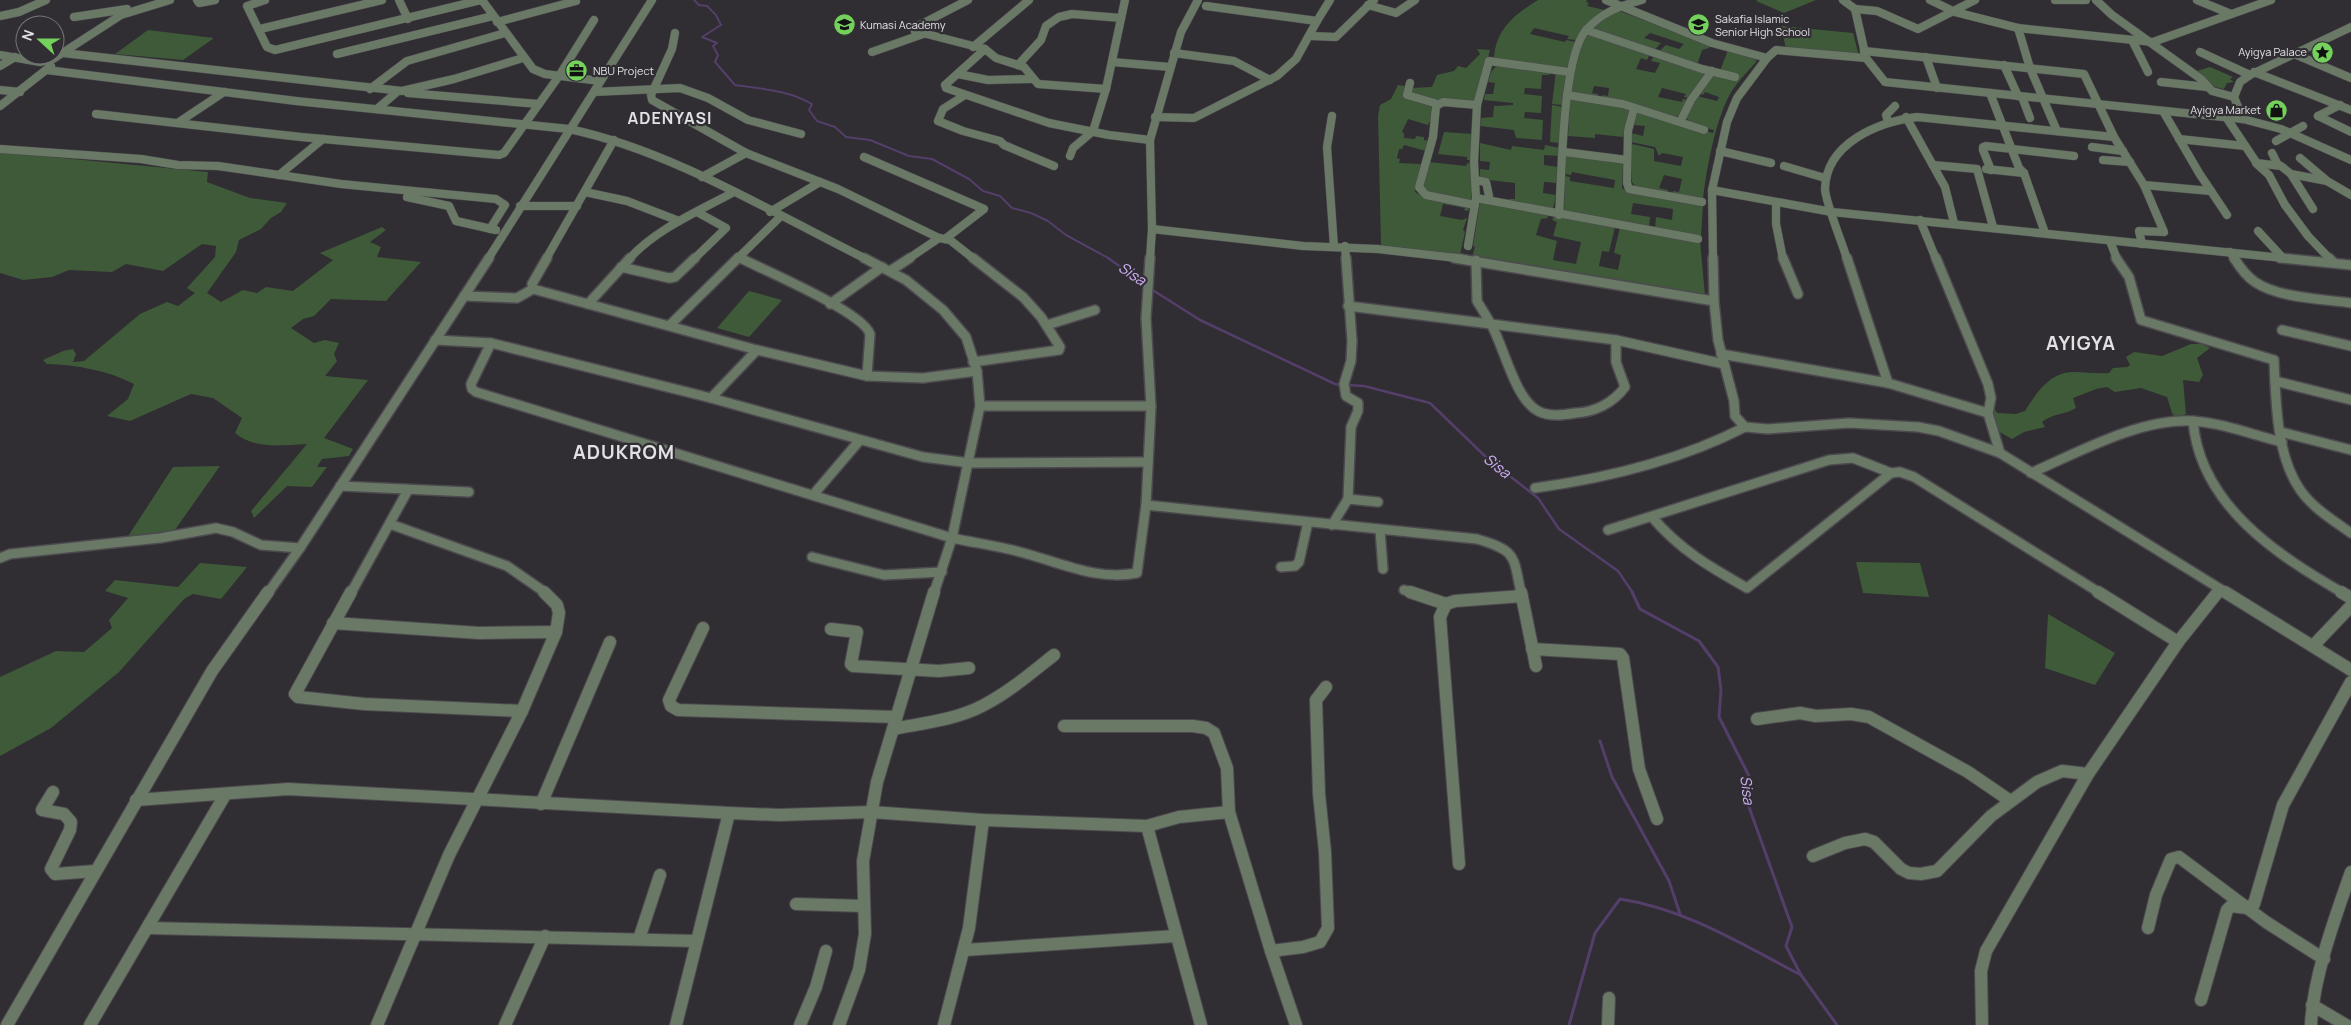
<svg xmlns="http://www.w3.org/2000/svg" width="2351" height="1025" font-family="Manrope,sans-serif">
	<rect width="100%" height="100%" fill="#302d33"/>
	<g fill="#3f5a39">
		<path d="M1538 0H1587L1586 2 1589 3 1587 6 1605 10 1581 31 1576 40 1567 39 1569 36 1534 28 1530 34 1565 42 1566 40 1575 42 1567 68 1499 61 1494 58C1496 29 1515 14 1538 0Z"/>
		<polygon points="1758,0 1816,0 1784,13 1756,1"/>
		<polygon points="1614,9 1710,45 1709,48 1702,50 1697,65 1657,53 1666,45 1679,49 1684,44 1650,33 1644,38 1661,43 1653,51 1591,31 1599,20"/>
		<polygon points="1781,26 1853,33 1859,56 1786,49"/>
		<polygon points="148,30 214,38 183,60 115,54"/>
		<path d="M1586 33 1650 54 1647 60 1641 58 1636 69 1655 73 1660 63 1651 61 1654 55 1705 74 1688 98 1684 97 1686 94 1662 88 1658 97 1682 102 1683 99 1687 100 1676 119 1602 97V95L1608 96 1609 88 1594 86 1592 93 1598 94V97L1571 93C1572 71 1576 52 1586 33Z"/>
		<polygon points="1477,49 1490,50 1476,102 1429,99 1410,93 1410,88 1432,87 1437,75 1454,71 1458,66 1466,68 1480,54"/>
		<path d="M1728 50 1752 57 1757 61C1748 71 1737 82 1730 94 1716 119 1706 170 1703 200L1672 194 1673 191 1679 192 1682 179 1664 175 1659 188 1668 190 1667 194 1635 186 1632 182V144L1654 149V161L1681 166 1683 157 1662 153 1659 156 1655 147 1631 142V133L1643 136 1645 126 1633 125 1635 112 1713 133 1714 130 1694 125 1686 118 1697 96 1717 101 1719 97 1705 92 1703 95 1699 94 1709 78 1720 71Z"/>
		<polygon points="1497,65 1550,71 1549,75 1542,75 1541,89 1525,88 1524,94 1542,96 1541,113 1525,112 1524,118 1543,120 1542,140 1516,138 1514,130 1480,126 1481,118 1493,117 1494,106 1513,105 1513,103 1484,100 1485,94 1493,94 1495,83 1488,82 1491,72"/>
		<polygon points="2210,67 2233,77 2230,79 2234,82 2227,83 2224,89 2215,87 2197,71"/>
		<polygon points="1556,71 1566,75 1562,105 1552,104"/>
		<polygon points="1398,85 1405,86 1404,95 1431,105 1432,122 1429,122 1428,125 1408,119 1402,132 1404,133 1404,138 1415,139 1416,136 1424,137 1424,140 1429,141 1426,151 1404,145 1402,149 1399,149 1397,158 1400,159 1399,163 1421,164 1415,192 1419,194 1469,208 1468,211 1464,210 1465,208 1443,204 1440,216 1462,220 1467,218 1463,230 1465,232 1460,255 1381,245 1378,116 1380,105 1391,99"/>
		<polygon points="1570,99 1629,108 1623,137 1595,134 1595,138 1568,136"/>
		<polygon points="1552,105 1563,107 1559,143 1550,142"/>
		<polygon points="1444,132 1472,134 1471,160 1467,160 1467,157 1438,154"/>
		<polygon points="1480,143 1511,150 1512,146 1544,150 1545,145 1560,148 1559,156 1544,155 1544,165 1558,167 1557,183 1544,182 1543,193 1556,195 1553,209 1507,202 1509,199 1515,199 1515,183 1480,179 1480,169 1489,170 1490,162 1480,161"/>
		<path d="M0 152 208 172 207 182 250 198 287 203 281 212 271 218 261 229 239 240 236 252 207 293 221 302 243 290 257 293 266 287 293 291 333 260 320 253 382 227 386 230 370 242 381 247 377 257 421 262 386 301 331 299 314 316 303 319 291 328 314 343 325 340 339 343 334 354 337 361 325 376 368 380 324 438 353 449 349 456 322 459 317 467H327L312 487 287 486 254 518 251 511 307 444C281 445 256 450 235 433L242 418 213 398 191 394 130 421 107 416 128 399 134 384C107 370 76 365 47 364L43 360 63 351 73 349 76 354 73 362 84 361 140 314 167 302 178 306 195 293 187 288 215 257 216 246 202 244 163 271 126 264 112 272 69 270 52 277 23 280 0 273Z"/>
		<polygon points="1566,156 1623,163 1622,188 1628,193 1703,205 1701,237 1655,229 1656,217 1672,220 1673,209 1633,203 1631,214 1650,217 1649,228 1564,211 1565,176 1570,177 1570,181 1614,188 1615,180 1572,172 1571,175 1565,174"/>
		<polygon points="1429,162 1466,166 1467,163 1471,164 1471,201 1429,194 1422,190"/>
		<polygon points="1480,202 1547,214 1548,218 1541,219 1536,235 1557,241 1553,260 1576,264 1581,242 1553,236 1557,222 1552,220 1554,216 1615,227 1609,252 1602,251 1599,266 1618,270 1621,255 1614,253 1620,227 1700,241 1705,295 1472,257 1475,247 1473,246"/>
		<polygon points="749,291 782,300 749,337 717,328"/>
		<path d="M2191 344H2202L2210 348 2197 358 2203 375 2199 382 2183 380 2186 414 2176 418 2172 413 2167 397 2141 388 2115 392 2107 387 2096 389 2073 398 2076 408C2062 416 2056 412 2042 422L2045 427 2024 432 2012 439 1996 430 1992 405 1997 413 2016 414 2025 411C2037 392 2050 372 2074 372 2086 372 2097 374 2109 373L2113 368 2127 367 2130 365 2126 357 2134 352 2162 356Z"/>
		<polygon points="220,466 172,534 127,538 173,467"/>
		<polygon points="1856,562 1920,563 1929,597 1863,593"/>
		<polygon points="200,563 247,567 221,599 193,594 184,599 119,672 51,728 0,756 0,677 56,651 84,652 112,628 109,620 128,598 105,591 115,580 178,587"/>
		<polygon points="2048,614 2115,653 2095,685 2045,668"/>
	</g>
	<g fill="none" stroke-linecap="round" stroke-linejoin="round">
		<path stroke="#533f69" stroke-width="2" d="M694 0 699 5 707 6 716 15 721 25 702 37 717 43 713 46 718 55 715 62 735 85C762 89 788 90 812 104L809 110 817 121 835 127 846 137 870 140 909 156 932 159 969 179 983 191 1000 196 1012 208 1031 213 1048 221 1066 235 1110 259"/>
		<g stroke="#533f69" stroke-width="2.5">
			<polyline points="1108,258 1145,284"/>
			<polyline points="1151,289 1200,320 1335,384 1342,385"/>
			<polyline points="1348,385 1364,386 1430,403 1488,459 1538,498 1559,529 1618,571 1633,593"/>
		</g>
		<g stroke="#533f69" stroke-width="3">
			<polyline points="1632,592 1640,609 1699,641 1718,667 1721,690 1719,717 1749,776 1749,807 1792,927 1786,946 1801,975 1837,1025"/>
			<polyline points="1600,741 1612,777 1669,881 1680,914"/>
			<path d="M1569 1025 1595 933 1620 899C1686 909 1743 945 1801 975"/>
		</g>
		<defs>
			<g id="minor-far2">
				<polyline points="197,0 199,3 215,0"/>
				<polyline points="265,0 247,6 267,47 275,50 481,0"/>
				<polyline points="399,0 408,19"/>
				<polyline points="482,0 533,69 545,74 600,81"/>
				<polyline points="968,0 916,27 915,31 985,49 996,58 1024,67 1038,84 1106,89"/>
				<polyline points="1606,0 1712,43 1767,58"/>
				<polyline points="1843,0 1855,9 1866,58 1885,82 2243,119 2281,129 2351,160"/>
				<polyline points="1930,0 1955,12 2018,28 2153,42 2271,0"/>
				<polyline points="2055,0 2086,0"/>
				<polyline points="2096,0 2112,15 2201,79 2212,91 2234,97"/>
				<polyline points="2197,0 2231,14"/>
				<polyline points="1368,5 1396,13 1415,0"/>
				<polyline points="1206,6 1317,21 1330,0"/>
				<polyline points="1855,9 1877,11 1918,29 1975,0"/>
				<polyline points="0,16 19,12 46,0"/>
				<polyline points="74,17 127,9"/>
				<polyline points="497,22 576,1"/>
				<polyline points="2018,28 2030,68 2057,131"/>
				<polyline points="260,29 382,0"/>
				<polyline points="1586,30 1702,69 1735,77"/>
				<polyline points="675,33 672,49 651,95 652,100 746,153 838,189 939,238 950,240 974,259"/>
				<polyline points="1311,36 1336,37 1374,0"/>
				<polyline points="2132,40 2148,72"/>
				<polyline points="973,47 1029,0"/>
				<polyline points="985,49 945,85 946,88 1049,123 1109,135 1150,140"/>
				<polyline points="872,52 923,34"/>
				<polyline points="2200,52 2250,75"/>
				<polyline points="63,53 402,91 454,79 523,58"/>
				<polyline points="1174,53 1234,61 1270,80"/>
				<polyline points="2292,53 2351,78"/>
				<polyline points="337,54 493,16"/>
				<polyline points="0,55 40,62 53,59 121,15 170,0"/>
				<polyline points="1926,57 1937,88"/>
				<polyline points="1112,62 1170,67"/>
				<polyline points="1018,65 1041,40 1046,26 1059,17 1072,14 1121,18"/>
				<polyline points="2004,65 2018,96"/>
				<polyline points="0,66 15,57"/>
				<path d="M47 70 296 101 569 129C670 150 773 213 866 259"/>
				<polyline points="2254,72 2351,110"/>
				<polyline points="958,74 988,80 1032,79"/>
				<polyline points="2161,82 2207,87"/>
				<polyline points="1410,83 1407,95 1438,104"/>
				<polyline points="370,89 407,61 505,33"/>
				<polyline points="0,90 20,92"/>
				<polyline points="594,92 680,88 708,98 748,120 801,134"/>
				<polyline points="408,93 539,104"/>
				<polyline points="1990,93 2019,168 2024,173 2045,233"/>
				<polyline points="965,95 943,109 938,121 963,131 1000,141 1004,145 1054,166"/>
				<polyline points="1567,95 1623,104 1704,130"/>
				<polyline points="2022,97 2030,118"/>
				<polyline points="0,106 51,66"/>
				<polyline points="1634,108 1628,131 1627,183 1629,189 1702,202"/>
				<polyline points="377,109 398,91"/>
				<polyline points="2163,111 2199,173 2227,215"/>
				<polyline points="96,114 301,137 499,155 504,153 559,76 594,20"/>
				<polyline points="1332,116 1327,147 1334,247"/>
				<polyline points="2318,116 2351,132"/>
				<polyline points="2318,116 2340,105"/>
				<polyline points="1155,117 1194,118 1277,76 1296,59 1317,21"/>
				<polyline points="1906,117 1945,187 1954,223"/>
				<polyline points="2226,117 2258,165 2269,175 2285,205 2308,236 2330,259"/>
				<polyline points="2243,119 2234,97 2240,82 2250,75 2351,27"/>
				<polyline points="1888,121 1886,115 1895,106"/>
				<polyline points="179,122 224,92"/>
				<polyline points="1680,122 1691,100 1712,71"/>
				<polyline points="2114,137 2144,185 2164,232 2139,231 2142,244"/>
				<polyline points="2179,139 2245,146"/>
				<polyline points="2276,141 2303,126"/>
				<polyline points="2092,147 2123,151"/>
				<polyline points="0,149 141,159 178,165 218,166 341,184 496,199 505,205 490,229"/>
				<polyline points="1720,151 1771,163"/>
				<polyline points="1564,152 1627,160"/>
				<polyline points="2272,153 2278,165"/>
				<polyline points="1070,156 1073,148 1093,131 1106,89 1125,0"/>
				<polyline points="864,157 984,209 945,239"/>
				<polyline points="2300,158 2326,180"/>
				<polyline points="2103,160 2130,162"/>
				<polyline points="2256,163 2281,166 2291,174 2327,181 2351,195"/>
				<polyline points="1933,165 1977,169 1993,227"/>
				<polyline points="1784,166 1825,178"/>
				<polyline points="1986,169 2024,173"/>
				<polyline points="1991,170 1983,150 1983,147 1986,146 2074,156"/>
				<polyline points="2291,174 2313,209"/>
				<polyline points="279,175 323,139"/>
				<polyline points="702,177 746,153"/>
				<polyline points="1475,180 1486,182 1489,196 1487,200"/>
				<polyline points="2144,185 2211,191"/>
				<polyline points="1712,190 1832,212 2293,259"/>
				<polyline points="585,192 627,201 679,221"/>
				<polyline points="407,197 449,206 456,221 496,230"/>
				<polyline points="1476,198 1698,239"/>
				<polyline points="1776,202 1776,224 1783,259"/>
				<polyline points="1475,205 1426,195 1419,187 1433,137 1436,106 1443,102 1477,105"/>
				<polyline points="520,206 577,206"/>
				<polyline points="770,212 820,182"/>
				<path d="M1559 215C1562 174 1562 59 1586 30 1602 12 1620 6 1642 0"/>
				<polyline points="1920,220 1936,259"/>
				<polyline points="1152,229 1303,246 1378,249 1465,259"/>
				<polyline points="2258,231 2282,257"/>
				<polyline points="2110,241 2117,259"/>
				<polyline points="1345,246 1346,259"/>
				<polyline points="1468,246 1476,198 1474,162 1477,105 1489,61 1569,72"/>
				<polyline points="2230,252 2235,259"/>
				<polyline points="738,257 742,259"/>
				<polyline points="488,259 652,0"/>
				<polyline points="546,259 614,140"/>
				<path d="M629 259C656 229 697 212 732 193"/>
				<polyline points="694,259 726,228 697,212"/>
				<polyline points="737,259 780,217"/>
				<polyline points="908,259 939,238"/>
				<polyline points="1150,259 1152,229 1150,140 1181,32 1198,0"/>
				<polyline points="1713,259 1712,190 1727,122 1737,98 1767,58 1776,50 1866,58"/>
				<path d="M1847 259C1843 245 1825 201 1825 189 1826 143 1878 122 1917 117L2114 137 2084 74 1864 51"/>
			</g>
			<g id="minor-far1">
				<polyline points="547,258 532,284 533,289 757,350 867,376 923,378 977,371"/>
				<path d="M740 258C764 270 863 312 870 334L867 376"/>
				<polyline points="864,258 906,280 943,310 966,337 977,371 980,406 952,538 934,593"/>
				<polyline points="973,258 1023,297 1041,317 1060,347 1059,350 973,362"/>
				<polyline points="1454,258 1714,301 1718,340 1734,401 1735,416 1745,427 1768,429 1849,423 1918,427 1939,431 2000,453 2227,593"/>
				<polyline points="1713,258 1714,301"/>
				<polyline points="1783,258 1798,294"/>
				<polyline points="1847,258 1888,383"/>
				<polyline points="1936,258 1988,384 1991,398 1988,413 2000,453"/>
				<path d="M2116 258 2129 277 2141 320 2274 360C2276 402 2276 456 2301 491 2313 508 2334 521 2351 533"/>
				<path d="M2234 258C2239 266 2246 276 2255 282 2278 298 2323 299 2351 303"/>
				<polyline points="2280,258 2351,265"/>
				<polyline points="2329,258 2333,262"/>
				<polyline points="1476,260 1477,301 1491,324 1616,340 1724,364"/>
				<polyline points="621,267 669,278 675,277 695,258"/>
				<polyline points="890,271 910,258"/>
				<polyline points="464,296 517,298 533,289"/>
				<polyline points="588,304 630,258"/>
				<polyline points="830,304 882,267"/>
				<path d="M1348 306 1491 324C1504 347 1515 399 1538 411 1549 417 1563 415 1576 413 1595 412 1613 403 1625 387L1616 362V340"/>
				<polyline points="670,325 738,258"/>
				<polyline points="1047,325 1095,310"/>
				<polyline points="2282,330 2351,346"/>
				<polyline points="435,340 491,343 711,398 923,457 970,463 1148,462"/>
				<path d="M491 343 471 384 472 389 476 392 952 538C975 543 998 546 1020 552 1059 562 1096 581 1137 573L1146 505 1151 407 1146 318 1150 258"/>
				<polyline points="1721,354 1888,383 1988,413"/>
				<polyline points="2275,381 2351,400"/>
				<polyline points="711,398 757,350"/>
				<polyline points="980,406 1151,406"/>
				<path d="M2193 421C2200 505 2277 555 2343 593"/>
				<polyline points="2281,432 2351,450"/>
				<path d="M2031 473C2079 452 2140 418 2193 421 2223 423 2253 435 2282 442"/>
				<polyline points="340,486 469,492"/>
				<path d="M1535 488C1608 478 1679 461 1745 427"/>
				<polyline points="813,495 860,440"/>
				<polyline points="1348,499 1378,502"/>
				<path d="M1146 505 1477 539C1517 551 1513 555 1521 593"/>
				<path d="M1652 517C1680 550 1710 567 1747 588L1891 473 1900 472 1914 477 2100 593"/>
				<polyline points="390,524 507,566 546,593"/>
				<polyline points="1332,525 1348,499 1351,427 1358,411 1358,403 1346,396 1344,384 1351,361 1352,341 1346,258"/>
				<polyline points="1380,530 1383,569"/>
				<polyline points="1608,530 1829,460 1853,458 1891,473"/>
				<polyline points="812,557 884,575 942,572"/>
				<polyline points="0,558 10,554 160,538 216,528 233,532 261,545 300,548"/>
				<polyline points="1281,567 1295,566 1299,562 1308,522"/>
				<polyline points="1404,590 1414,593"/>
				<polyline points="268,593 300,548 489,258"/>
				<polyline points="351,593 408,490"/>
				<polyline points="2217,593 2220,589"/>
			</g>
			<g id="minor">
				<polyline points="351,592 295,694 298,697 364,704 522,711"/>
				<polyline points="1410,592 1446,604"/>
				<polyline points="1521,592 1536,666"/>
				<polyline points="2098,592 2178,642"/>
				<polyline points="2225,592 2351,670"/>
				<polyline points="2341,592 2351,598"/>
				<polyline points="333,623 479,633 556,632"/>
				<polyline points="703,628 669,700 671,706 678,710 896,717"/>
				<polyline points="831,629 857,632 851,664 853,666 939,671 969,668"/>
				<polyline points="2313,646 2351,606"/>
				<polyline points="1532,649 1620,654 1623,658 1639,769 1657,819"/>
				<polyline points="1757,719 1800,713 1816,716 1851,714 1869,717 1968,772 2009,800"/>
				<polyline points="1064,726 1193,726 1206,728 1214,733 1227,768 1229,812 1271,951 1303,947 1320,942 1328,928 1325,852 1319,794 1316,700 1326,687"/>
				<path d="M893 729C923 723 955 720 982 706 1008 693 1031 673 1054 655"/>
				<polyline points="53,792 42,810 64,814 71,822 70,830 51,869 55,874 95,871"/>
				<polyline points="136,800 288,789 729,813 779,815 871,812 983,820 1147,826 1179,817 1229,812"/>
				<polyline points="541,804 610,642"/>
				<polyline points="1147,826 1201,1025"/>
				<polyline points="1813,856 1845,843 1865,839 1874,842 1901,869 1909,873 1921,874 1937,871 1991,816 2037,782 2062,771 2088,774"/>
				<polyline points="1459,864 1440,617 1446,604 1455,601 1522,596"/>
				<polyline points="796,904 864,906"/>
				<polyline points="148,928 696,941"/>
				<polyline points="2148,928 2156,895 2171,859 2179,857 2266,922 2324,959"/>
				<polyline points="639,939 660,875"/>
				<polyline points="965,950 1176,936"/>
				<polyline points="1271,951 1296,1025"/>
				<polyline points="2201,1000 2227,910 2231,906 2247,908 2254,904 2283,805 2351,682"/>
				<polyline points="2312,1005 2346,1025"/>
				<polyline points="7,1025 212,671 268,592"/>
				<polyline points="90,1025 225,795"/>
				<polyline points="377,1025 449,855 522,711 556,632 559,613 557,605 544,592"/>
				<polyline points="505,1025 545,936"/>
				<polyline points="676,1025 729,813"/>
				<polyline points="800,1025 816,987 826,951"/>
				<polyline points="839,1025 859,970 865,934 863,861 877,782 934,592"/>
				<polyline points="944,1025 969,928 983,820"/>
				<polyline points="1608,1025 1609,998"/>
				<polyline points="1982,1025 1981,971 1986,951 2088,774 2178,642 2218,592"/>
				<path d="M2311 1025C2313 977 2335 918 2351 872"/>
			</g>
		</defs>
		<use href="#minor-far2" stroke="#4c4a4f" stroke-width="9"/>
		<use href="#minor-far1" stroke="#4c4a4f" stroke-width="12"/>
		<use href="#minor" stroke="#4c4a4f" stroke-width="14"/>
		<use href="#minor-far2" stroke="#6a7866" stroke-width="8"/>
		<use href="#minor-far1" stroke="#6a7866" stroke-width="9"/>
		<use href="#minor" stroke="#6a7866" stroke-width="12"/>
	</g>
	<defs>
		<symbol id="school-disc" viewBox="-11 -11 22 22"><circle r="9.5" fill="#74d25c" stroke="#302d33"/><path d="M0-5L7-2L0 1L-7-2ZM-4 1L0 2.5L4 1V4Q0 6-4 4Z" fill="#111"/></symbol>
		<symbol id="sight-disc" viewBox="-11 -11 22 22"><circle r="9.5" fill="#74d25c" stroke="#302d33"/><path d="M0-6L1.8-2.2L6-1.7L2.9 1.2L3.7 5.4L0 3.3L-3.7 5.4L-2.9 1.2L-6-1.7L-1.8-2.2Z" fill="#111"/></symbol>
		<symbol id="office-disc" viewBox="-11 -11 22 22"><circle r="9.5" fill="#74d25c" stroke="#302d33"/><path d="M-6-3h4V-5.5h4V-3h4V5H-6ZM-1-4.5V-3h2v-1.5ZM-6 0V1H6V0Z" fill="#111"/></symbol>
		<symbol id="shop-disc" viewBox="-11 -11 22 22"><circle r="9.5" fill="#74d25c" stroke="#302d33"/><path d="M-5-2.5h2.3a2.7 3.5 0 0 1 5.4 0H5L5.5 6h-11ZM-1.5-2.5h3a1.5 2.3 0 0 0-3 0Z" fill="#111"/></symbol>
	</defs>
	<g fill-rule="evenodd">
		<use href="#school-disc" x="832" y="12" width="25" height="25"/>
		<use href="#school-disc" x="1686" y="12" width="25" height="25"/>
		<use href="#sight-disc" x="2310" y="40" width="25" height="25"/>
		<use href="#office-disc" x="564" y="58" width="25" height="25"/>
		<use href="#shop-disc" x="2264" y="98" width="25" height="25"/>
	</g>
	<g text-anchor="middle" stroke-width="4.5" stroke-linejoin="round" paint-order="stroke">
		<g font-size="11" fill="#e2e1e4" stroke="#302d33" text-anchor="start">
			<text x="1715" y="23">Sakafia Islamic<tspan x="1715" dy="13">Senior High School</tspan></text>
			<text x="860" y="29">Kumasi Academy</text>
			<text x="2307" y="56" text-anchor="end">Ayigya Palace</text>
			<text x="593" y="75">NBU Project</text>
			<text x="2261" y="114" text-anchor="end">Ayigya Market</text>
		</g>
		<g font-size="15" font-style="italic" fill="#ceaef4" stroke="#302d33">
			<text transform="translate(1132 274) rotate(34)" y="5">Sisa</text>
			<text transform="translate(1497 466) rotate(39)" y="5">Sisa</text>
			<text transform="translate(1747 790) rotate(83)" y="5">Sisa</text>
		</g>
		<g font-size="16" font-weight="bold" letter-spacing="1" fill="#e2e1e4" stroke="#302d33">
			<text x="670" y="124">ADENYASI</text>
		</g>
		<g font-size="19" font-weight="bold" letter-spacing="1" fill="#e2e1e4" stroke="#302d33">
			<text x="2081" y="350">AYIGYA</text>
			<text x="624" y="459">ADUKROM</text>
		</g>
	</g>
	<g transform="translate(40 40) rotate(291)"><circle r="24" fill="#302d33" stroke="#77757a"/>
	<path d="M0-4L9 19L0 12L-9 19Z" fill="#74d25c"/>
	<text y="-8" font-size="14" font-weight="bold" text-anchor="middle" fill="#e2e1e4">N</text>
	</g>
</svg>
